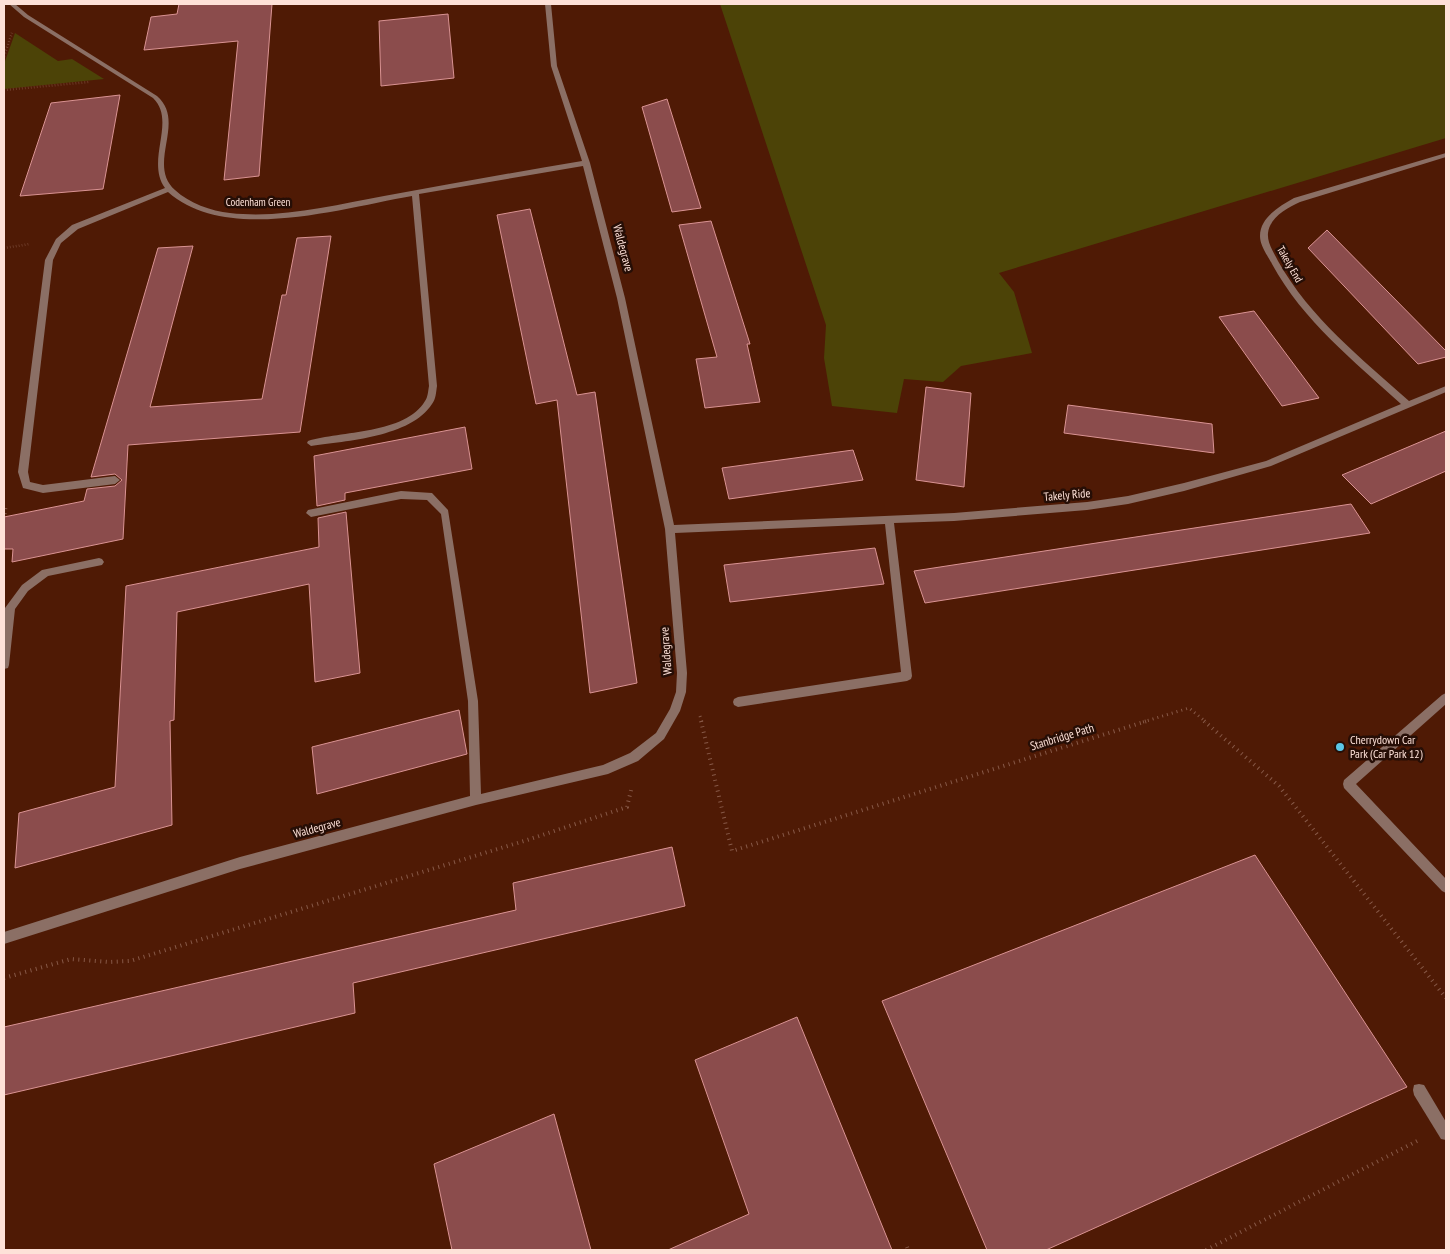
<svg xmlns="http://www.w3.org/2000/svg" width="1450" height="1254" font-family="'PT Sans Narrow',sans-serif">
	<rect width="100%" height="100%" fill="#4f1a05"/>
	<g fill="#4c4307">
		<polygon points="720,4 1446,4 1446,138 999,273 1014,292 1032,353 961,366 943,382 904,379 897,413 832,406 824,358 826,325"/>
		<polygon points="15,33 58,61 72,59 104,79 4,89 4,64"/>
	</g>
	<g fill="#8b4c4c" stroke="#da9393">
		<polygon points="179,4 272,4 259,176 224,180 238,41 144,50 151,17 177,14"/>
		<polygon points="448,14 454,78 381,86 379,21"/>
		<polygon points="120,95 103,189 20,196 51,103"/>
		<polygon points="667,99 701,208 672,212 642,107"/>
		<polygon points="530,209 577,395 595,392 637,683 590,693 557,400 536,404 497,215"/>
		<polygon points="711,221 750,344 747,344 760,402 705,408 696,359 717,357 679,225"/>
		<polygon points="1327,230 1446,351 1446,357 1418,364 1308,248"/>
		<polygon points="331,236 300,432 128,445 123,539 12,562 13,549 4,549 4,517 84,501 87,489 115,486 122,480 115,474 91,477 158,248 193,246 150,407 262,399 282,295 286,295 297,238"/>
		<polygon points="1254,311 1319,398 1282,406 1219,317"/>
		<polygon points="926,387 971,393 964,487 916,480"/>
		<polygon points="1068,405 1212,424 1214,453 1064,433"/>
		<polygon points="465,427 472,469 345,493 345,500 317,506 314,456"/>
		<polygon points="1446,431 1446,471 1371,504 1342,475"/>
		<polygon points="853,450 863,480 729,499 722,468"/>
		<polygon points="1351,504 1370,533 925,603 914,571"/>
		<polygon points="346,512 360,673 315,682 309,584 177,612 174,720 170,721 172,825 15,868 19,813 115,787 126,586 319,547 318,518"/>
		<polygon points="875,548 884,584 730,602 724,565"/>
		<polygon points="459,710 467,754 317,794 312,747"/>
		<polygon points="672,847 685,906 353,983 355,1013 4,1095 4,1027 516,910 513,883"/>
		<polygon points="1255,855 1407,1087 1046,1250 987,1250 882,1001"/>
		<polygon points="797,1017 892,1250 668,1250 749,1214 695,1060"/>
		<polygon points="554,1114 591,1250 452,1250 434,1164"/>
	</g>
	<g fill="none" stroke-linecap="round" stroke-linejoin="round">
		<g stroke="#875948" stroke-width="2.5" stroke-dasharray="0.5 2.5" stroke-linecap="butt">
			<polyline points="4,56 12,33"/>
			<polyline points="4,90 89,82"/>
			<polyline points="4,248 30,244"/>
		</g>
		<g stroke="#875948" stroke-width="3" stroke-dasharray="1 4" stroke-linecap="butt">
			<polyline points="4,524 6,507"/>
			<polyline points="700,716 702,722"/>
			<polyline points="1143,722 1189,708 1206,722"/>
		</g>
		<g stroke="#875948" stroke-width="4" stroke-dasharray="1 4.5" stroke-linecap="butt">
			<polyline points="701,721 732,851 1147,721"/>
			<polyline points="1204,721 1279,786 1446,998"/>
			<polyline points="4,978 71,959 109,962 130,961 524,841 627,807 632,786"/>
			<polyline points="907,1247 908,1250"/>
			<polyline points="1206,1250 1419,1140"/>
		</g>
		<g fill="#8b6f65" fill-rule="evenodd">
			<polygon points="1446,693 1446,704 1356,784 1446,879 1446,893 1442,891 1344,788 1343,784 1344,780 1442,695"/>
			<polygon points="1419,1084 1424,1085 1446,1122 1446,1140 1441,1139 1414,1095 1413,1090 1414,1085"/>
		</g>
		<g fill="#8b6f65" fill-rule="evenodd">
			<path d="M9 4H15L28 15 157 96C187 122 146 164 175 190 189 203 211 211 230 213 281 219 334 205 384 196 450 184 516 172 582 161L551 66 545 4H551L557 66 590 163 625 298 674 525 954 513 1087 502 1128 496 1184 483 1266 461 1401 404C1354 361 1303 321 1272 264 1268 256 1260 246 1260 236 1260 217 1280 206 1294 198L1446 153V157L1300 202C1287 208 1270 217 1268 233 1267 243 1274 253 1278 261 1310 318 1361 358 1409 401L1446 386V392L1271 466 1184 491 1128 504 1087 510 954 521 894 523 912 676 911 679 907 681 738 707 734 705 733 702 734 699 738 697 901 672 885 524 675 533 687 673 686 692 680 711 664 739 638 761 608 774 476 805 240 869 4 944V932L240 857 470 796 468 701 441 514 427 500 401 499 311 517 306 513 308 510 401 491 432 493 448 510 478 701 481 794 603 765 630 753 656 733 670 709 676 692 677 673 665 529 617 298 583 166 419 194 437 386C436 392 436 399 432 404 411 437 346 441 311 446L307 443 308 441C340 431 406 434 425 401 428 397 428 391 429 386L412 196C342 208 227 244 168 192L78 229 61 243 53 260 28 472 30 482 43 485 115 476 120 480 115 484 43 493 23 488 18 472 45 260 56 239 72 225 165 188C145 160 177 121 153 98L24 17Z"/>
			<polygon points="99,558 102,559 104,562 102,565 48,576 28,591 15,609 9,665 8,668 4,669 5,608 22,585 42,570"/>
		</g>
	</g>
	<circle fill="#5bc7e7" stroke="#260e06" stroke-width="2" cx="1340" cy="747" r="5"/>
	<g text-anchor="middle" stroke-width="5" stroke-linejoin="round" paint-order="stroke">
		<g font-size="11" fill="#fee1d8" stroke="#260e06">
			<text x="258" y="206">Codenham Green</text>
			<text transform="translate(1290 264) rotate(60)" y="4">Takely End</text>
		</g>
		<g font-size="12" fill="#fee1d8" stroke="#260e06">
			<text transform="translate(623 248) rotate(75)" y="4">Waldegrave</text>
			<text transform="translate(1067 495) rotate(-5)" y="4">Takely Ride</text>
			<text transform="translate(666 651) rotate(-94)" y="4">Waldegrave</text>
			<text transform="translate(1062 737) rotate(-17)" y="4">Stanbridge Path</text>
			<text transform="translate(317 828) rotate(-15)" y="4">Waldegrave</text>
		</g>
		<g font-size="12" fill="#fee1d8" stroke="#260e06" text-anchor="start">
			<text x="1350" y="744">Cherrydown Car<tspan x="1350" dy="14">Park (Car Park 12)</tspan></text>
		</g>
	</g>
	<rect width="1450" height="1254" fill="none" stroke="#fee1d8" stroke-width="10"/>
</svg>
